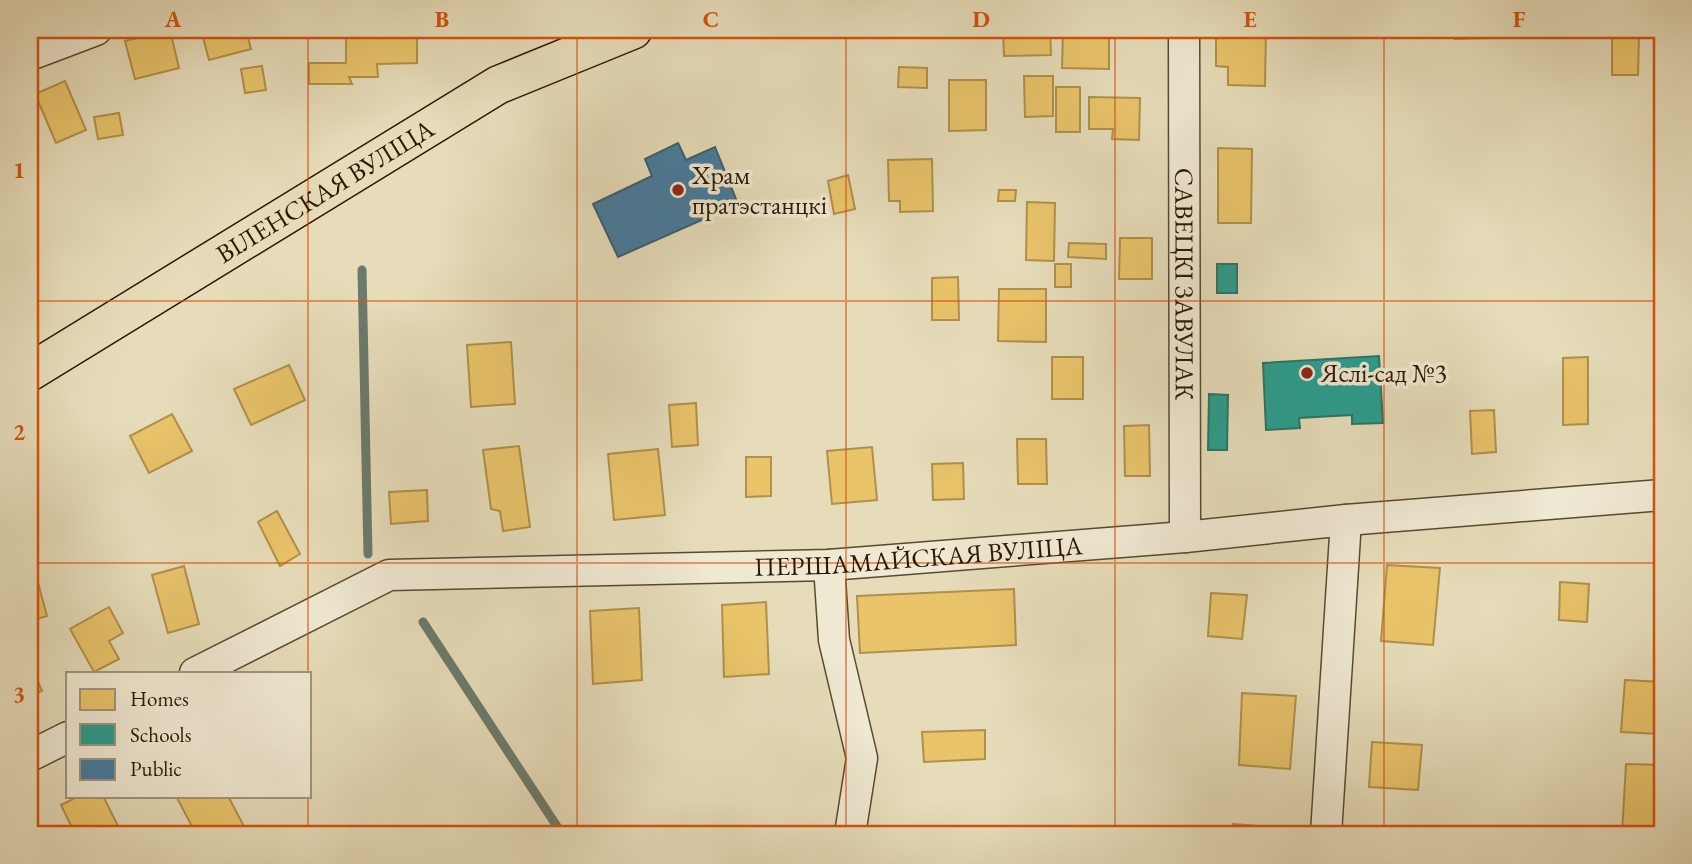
<svg xmlns="http://www.w3.org/2000/svg" width="1692" height="864" font-family="'EB Garamond',serif">
	<rect width="100%" height="100%" fill="#e6dcb9"/>
	<filter id="stains"><feTurbulence type="fractalNoise" baseFrequency=".00286" numOctaves="4"/><feColorMatrix values="0 0 0 0 .2 0 0 0 0 .09 0 0 0 0 .02 0 0 0 .5 -.17"/></filter>
	<radialGradient id="worn" r=".72"><stop offset=".6" stop-color="#630" stop-opacity="0"/><stop offset="1" stop-color="#630" stop-opacity=".3"/></radialGradient>
	<g fill="#e9c46a" stroke="#b0904a" stroke-width="2">
		<polygon points="170,30 179,68 135,79 125,41"/>
		<polygon points="201,30 246,30 251,49 209,60"/>
		<polygon points="346,30 417,30 417,63 377,64 378,77 349,77 352,84 309,84 309,63 346,63"/>
		<polygon points="1003,30 1050,30 1051,55 1004,56"/>
		<polygon points="1063,30 1109,30 1109,69 1062,68"/>
		<polygon points="1216,30 1266,30 1265,86 1228,85 1228,67 1216,66"/>
		<polygon points="1455,30 1486,30 1487,38 1455,39"/>
		<polygon points="1558,30 1584,30 1584,36 1558,38"/>
		<polygon points="1612,36 1639,36 1638,75 1612,75"/>
		<polygon points="262,66 266,90 245,93 241,69"/>
		<polygon points="899,67 927,68 927,88 898,87"/>
		<polygon points="1024,76 1053,76 1053,116 1025,117"/>
		<polygon points="949,80 986,80 986,130 949,131"/>
		<polygon points="65,81 86,130 56,143 35,94"/>
		<rect x="1056" y="87" width="24" height="45"/>
		<polygon points="1089,97 1140,98 1139,140 1112,139 1113,129 1089,129"/>
		<polygon points="119,113 123,135 98,139 94,117"/>
		<polygon points="1218,148 1252,149 1251,223 1218,223"/>
		<polygon points="932,159 933,211 900,212 900,201 889,201 888,160"/>
		<polygon points="848,175 855,209 834,214 828,181"/>
		<polygon points="999,190 1016,190 1015,201 998,201"/>
		<polygon points="1027,202 1055,203 1054,261 1026,260"/>
		<polygon points="1120,238 1152,238 1152,279 1119,279"/>
		<polygon points="1069,243 1106,244 1106,259 1068,257"/>
		<rect x="1055" y="264" width="16" height="23"/>
		<polygon points="958,277 959,320 932,320 932,278"/>
		<polygon points="999,289 1046,289 1046,342 998,341"/>
		<polygon points="511,342 515,404 471,407 467,345"/>
		<rect x="1052" y="357" width="31" height="42"/>
		<polygon points="1588,357 1588,424 1563,425 1563,358"/>
		<polygon points="289,365 305,400 251,425 234,389"/>
		<polygon points="696,403 698,445 672,447 669,405"/>
		<polygon points="1494,410 1496,452 1472,454 1470,411"/>
		<polygon points="172,414 192,451 149,473 130,436"/>
		<polygon points="1149,425 1150,476 1125,476 1124,426"/>
		<polygon points="1017,439 1046,439 1047,484 1018,484"/>
		<polygon points="519,446 530,527 503,531 500,511 491,509 483,450"/>
		<polygon points="872,447 877,500 832,504 827,451"/>
		<polygon points="658,449 665,515 614,520 608,454"/>
		<polygon points="746,457 771,457 771,496 746,497"/>
		<polygon points="963,463 964,499 933,500 932,464"/>
		<polygon points="427,490 428,521 391,524 389,492"/>
		<polygon points="277,511 300,554 280,566 258,522"/>
		<polygon points="30,553 47,616 30,621"/>
		<polygon points="1387,565 1440,568 1433,645 1381,641"/>
		<polygon points="184,566 199,624 168,633 152,575"/>
		<polygon points="1560,582 1589,584 1587,622 1559,620"/>
		<polygon points="1014,589 1016,645 860,653 857,596"/>
		<polygon points="1211,593 1247,595 1242,639 1208,636"/>
		<polygon points="766,602 769,674 724,677 722,605"/>
		<polygon points="109,607 123,633 109,641 119,659 94,672 70,629"/>
		<polygon points="639,608 642,680 593,684 590,611"/>
		<polygon points="33,670 42,691 32,695 36,706 30,709 30,672"/>
		<polygon points="1625,680 1662,682 1661,734 1621,732"/>
		<polygon points="1242,693 1296,696 1290,769 1239,765"/>
		<polygon points="985,730 985,759 924,762 922,732"/>
		<polygon points="1372,742 1422,745 1418,790 1369,787"/>
		<polygon points="1626,764 1661,765 1658,834 1622,834"/>
		<polygon points="79,796 103,796 122,834 75,834 61,805"/>
		<polygon points="176,796 228,796 248,834 196,834"/>
		<polygon points="1233,824 1284,828 1284,834 1232,834"/>
		<polygon points="907,829 908,834 872,834 872,831"/>
	</g>
	<g fill="#2a9d8f" stroke="#2a7564" stroke-width="2">
		<rect x="1217" y="264" width="20" height="29"/>
		<polygon points="1379,356 1383,423 1352,424 1352,415 1299,418 1300,428 1266,430 1263,363"/>
		<polygon points="1209,394 1228,395 1227,450 1208,450"/>
	</g>
	<polygon fill="#457b9d" stroke="#3d5d6e" stroke-width="2" points="678,143 686,160 715,147 738,204 618,257 593,204 652,176 645,159"/>
	<g fill="none" stroke-linecap="round" stroke-linejoin="round">
		<g stroke="#6b7a6b" stroke-width="9">
			<polyline points="362,270 368,554"/>
			<polyline points="423,622 562,834"/>
		</g>
		<defs>
			<g id="minor">
				<path id="s1" d="M1184 30 1185 537"/>
				<polyline points="30,55 96,30"/>
				<polyline points="829,565 834,640 862,758 850,834"/>
				<path id="s2" d="M195 673 389 575 829 565 1185 537 1346 520 1662 495"/>
				<polyline points="30,756 68,737"/>
				<polyline points="1326,834 1346,520"/>
			</g>
			<g id="major">
				<path id="s3" d="M30 372 498 85 633 30"/>
			</g>
		</defs>
		<use href="#minor" stroke="#59492f" stroke-width="33"/>
		<use href="#major" stroke="#2a1801" stroke-width="40"/>
		<use href="#minor" stroke="#efe8d2" stroke-width="30"/>
		<use href="#major" stroke="#e6dcb9" stroke-width="37"/>
	</g>
	<path fill="none" stroke="#d5520b" stroke-width="2" stroke-opacity="0.55" d="M308 30V673M577 30V834M846 30V834M1115 30V834M1384 30V834M30 301H1662M30 563H1662M308 796V834"/>
	<g fill="#8f2418" stroke="#efe8d2" stroke-width="2.5">
		<circle cx="678" cy="190" r="7"/>
		<circle cx="1307" cy="373" r="7"/>
	</g>
	<g text-anchor="middle" stroke-width="7" stroke-linejoin="round" paint-order="stroke">
		<g font-size="26" fill="#2a1801" stroke="#efe8d2" text-anchor="start">
			<text x="692" y="184">Храм<tspan x="692" dy="30">пратэстанцкі</tspan></text>
			<text x="1321" y="382">Яслі-сад №3</text>
		</g>
		<g font-size="26" fill="#2a1801" stroke="#efe8d2">
			<text dy="9" stroke="none"><textPath href="#s3" startOffset="346">ВІЛЕНСКАЯ ВУЛІЦА</textPath></text>
			<text dy="9" stroke="none"><textPath href="#s1" startOffset="254">САВЕЦКІ ЗАВУЛАК</textPath></text>
			<text dy="9" stroke="none"><textPath href="#s2" startOffset="747">ПЕРШАМАЙСКАЯ ВУЛІЦА</textPath></text>
		</g>
	</g>
	<rect width="1692" height="864" fill="none" stroke="#e6dcb9" stroke-width="77"/>
	<rect x="66" y="672" width="245" height="126" fill="#efe8d2" stroke="#a0957e" stroke-width="2"/>
	<rect x="80" y="689" width="35" height="21" fill="#e9c46a" stroke="#a0957e" stroke-width="2"/>
	<text x="130" y="706" font-size="21" fill="#2a1801">Homes</text>
	<rect x="80" y="724" width="35" height="21" fill="#2a9d8f" stroke="#a0957e" stroke-width="2"/>
	<text x="130" y="742" font-size="21" fill="#2a1801">Schools</text>
	<rect x="80" y="759" width="35" height="21" fill="#457b9d" stroke="#a0957e" stroke-width="2"/>
	<text x="130" y="776" font-size="21" fill="#2a1801">Public</text>
	<rect x="38" y="38" width="1616" height="788" fill="none" stroke="#d5520b" stroke-width="2.5"/>
	<g font-size="23" text-anchor="middle" font-weight="bold" fill="#d5520b">
		<text x="173" y="27">A</text>
		<text x="442" y="27">B</text>
		<text x="711" y="27">C</text>
		<text x="981" y="27">D</text>
		<text x="1250" y="27">E</text>
		<text x="1519" y="27">F</text>
		<text x="19" y="178">1</text>
		<text x="19" y="440">2</text>
		<text x="19" y="702">3</text>
	</g>
	<rect width="100%" height="100%" filter="url(#stains)"/>
	<rect width="100%" height="100%" fill="url(#worn)"/>
</svg>
